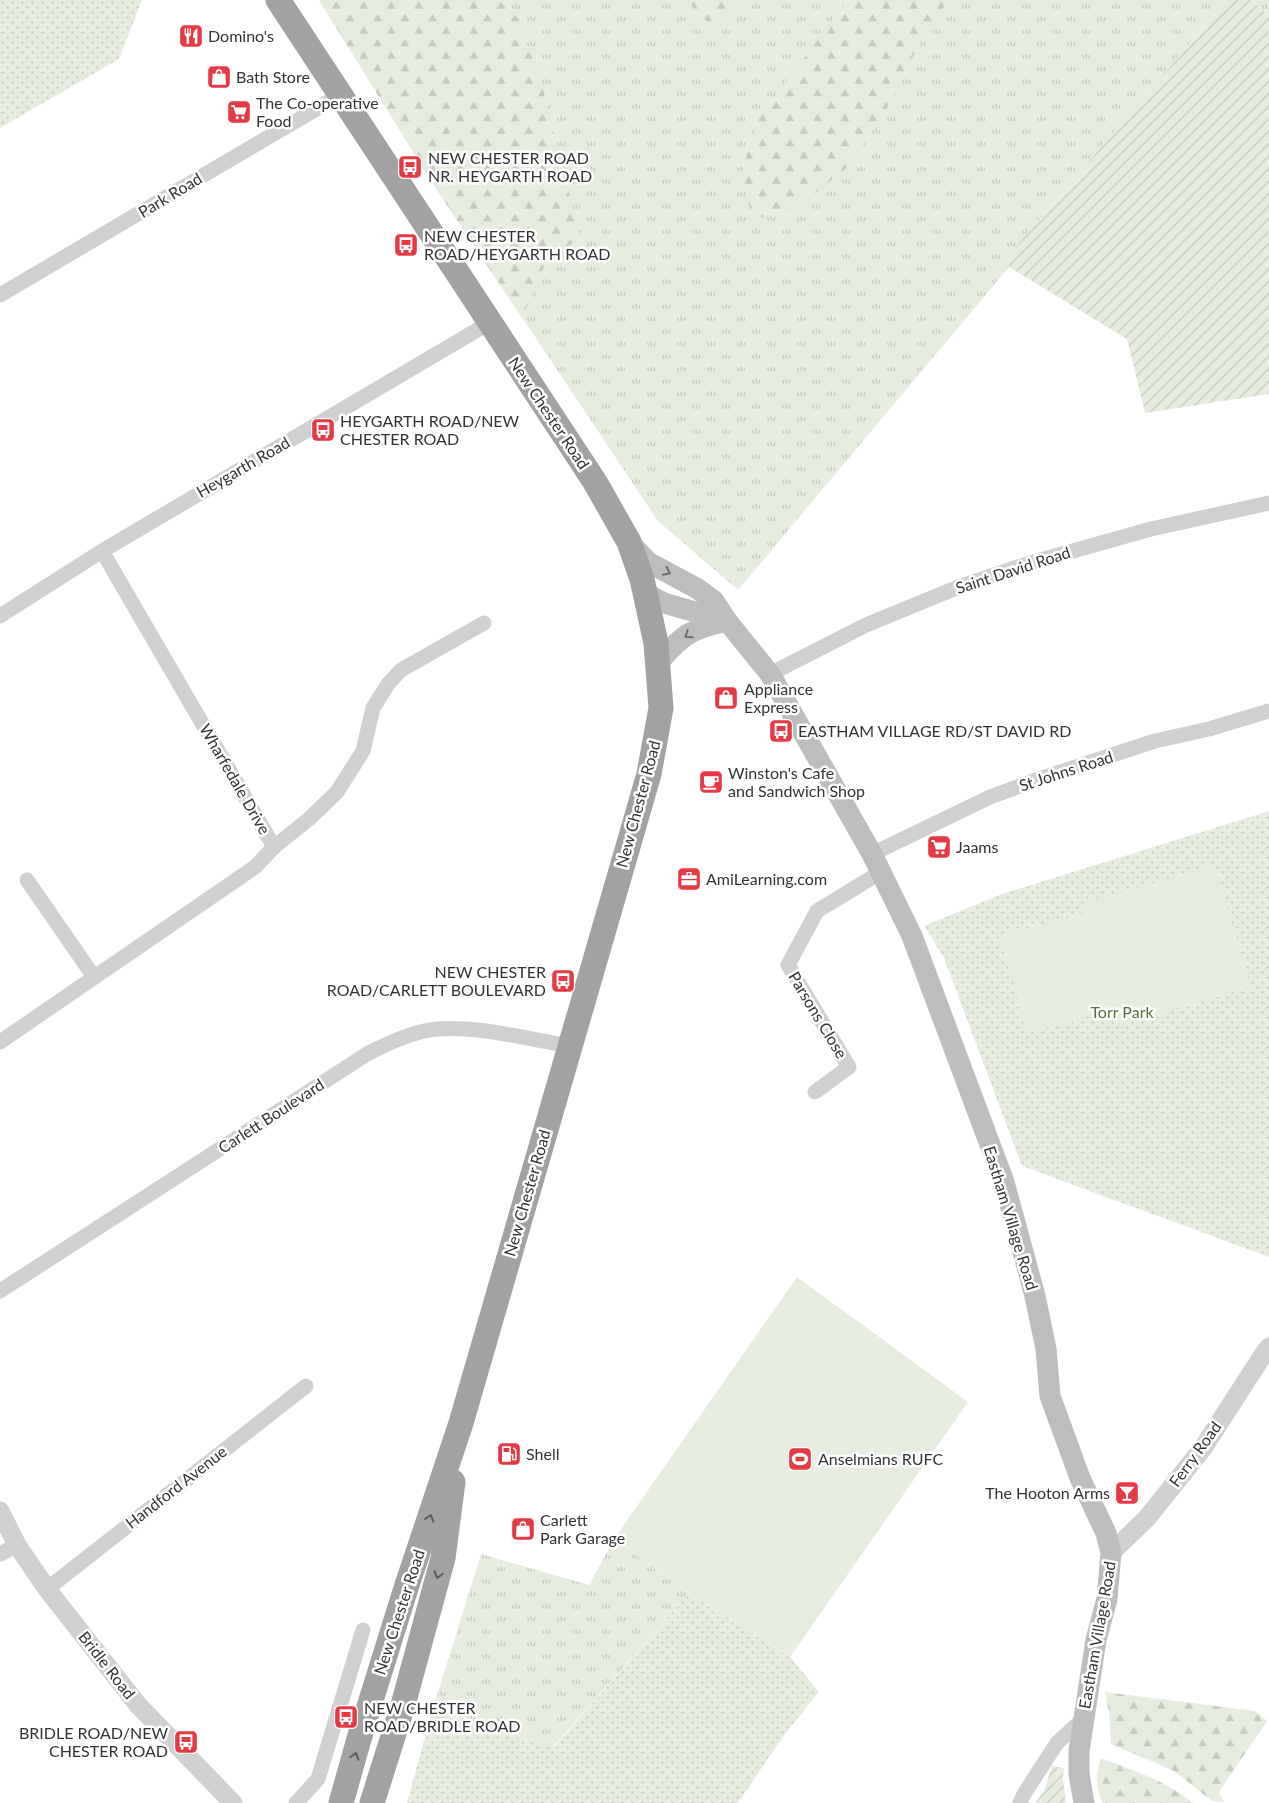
<svg xmlns="http://www.w3.org/2000/svg" width="1269" height="1803" font-family="Lato,sans-serif">
	<defs>
		<pattern id="grass-tufts" width="24" height="20" patternUnits="userSpaceOnUse" patternTransform="scale(1.25)"><rect width="24" height="20" fill="#e6ecdf"/><path d="M3 7l-1-3M5 7V3M7 7l1-3M15 17l-1-3M17 17v-4M19 17l1-3" fill="none" stroke="#c6cbc0"/></pattern>
		<pattern id="forest-firs" width="22" height="20" patternUnits="userSpaceOnUse" patternTransform="scale(1.25)"><rect width="22" height="20" fill="#e6ecdf"/><path d="M5 1l3.5 6h-7zM16 11l3.5 6h-7z" fill="#c6cbc0"/></pattern>
		<pattern id="park-dots" width="8" height="8" patternUnits="userSpaceOnUse" patternTransform="scale(1.25)"><rect width="8" height="8" fill="#e6ecdf"/><path d="M2 2h.1M6 6h.1" fill="none" stroke="#c6cbc0" stroke-width="1.8" stroke-linecap="round"/></pattern>
		<pattern id="garden-furrows" width="10" height="10" patternUnits="userSpaceOnUse" patternTransform="scale(1.25)"><rect width="10" height="10" fill="#e6ecdf"/><path d="M-1 1l2-2M0 10L10 0M9 11l2-2" fill="none" stroke="#c6cbc0"/></pattern>
	</defs>
	<rect width="100%" height="100%" fill="#fff"/>
	<g fill="url(#grass-tufts)">
		<polygon points="319,0 1227,0 1008,256 1009,267 738,590 658,521 437,190"/>
		<polygon points="1251,0 1269,0 1269,16"/>
		<polygon points="614,1539 689,1593 553,1747 431,1715 481,1554 589,1585"/>
	</g>
	<g fill="url(#forest-firs)">
		<polygon points="319,0 498,0 518,18 544,93 580,237 545,264 522,318 437,190"/>
		<polygon points="688,0 735,0 717,33"/>
		<polygon points="848,0 949,0 926,31 885,112 850,165 803,203 753,220 741,175 757,121"/>
		<polygon points="1105,1692 1255,1711 1267,1721 1219,1792 1224,1802 1212,1801 1174,1771 1111,1744 1109,1713"/>
		<path d="M1101 1758C1133 1770 1166 1781 1193 1803H1102C1096 1784 1095 1777 1101 1758Z"/>
	</g>
	<g fill="url(#park-dots)">
		<polygon points="0,0 142,0 119,59 0,128"/>
		<polygon points="1269,811 1269,1257 1022,1166 944,958 924,926 1002,894"/>
		<polygon points="689,1593 790,1657 819,1692 784,1735 738,1803 407,1803 431,1715 554,1747"/>
	</g>
	<g fill="url(#garden-furrows)">
		<polygon points="1227,0 1251,0 1269,16 1269,394 1145,413 1127,339 1009,267 1008,256"/>
		<polygon points="1052,1766 1064,1768 1063,1779 1066,1803 1035,1803 1044,1791"/>
	</g>
	<g fill="#e6ecdf">
		<polygon points="1215,865 1251,987 1117,1026 1112,1009 1028,1033 999,935 1083,914 1080,904"/>
		<polygon points="797,1277 968,1402 790,1657 689,1593 614,1539"/>
	</g>
	<g fill="none" stroke-linecap="round" stroke-linejoin="round">
		<g stroke="#d0d0d0" stroke-width="15">
			<polyline points="0,295 340,95"/>
			<polyline points="0,616 102,551 489,323"/>
			<polyline points="770,674 866,625 961,586 1030,563 1151,529 1269,503"/>
			<polyline points="274,847 309,819 337,792 363,751 373,708 388,684 401,670 484,623"/>
			<polyline points="872,854 990,797 1036,780 1155,741 1209,729 1269,711"/>
			<polyline points="27,880 94,977"/>
			<polyline points="0,1042 255,867 274,847 102,551"/>
			<polyline points="815,1092 849,1067 788,965 817,911 881,872"/>
			<path d="M0 1291 367 1054C386 1044 403 1036 424 1031 464 1022 528 1039 570 1046"/>
			<polyline points="0,1554 17,1545"/>
			<polyline points="47,1589 306,1386"/>
			<polyline points="296,1803 318,1779 363,1630"/>
			<polyline points="1020,1803 1024,1794 1057,1743 1083,1719"/>
		</g>
		<g stroke="#d0d0d0" stroke-width="19">
			<polyline points="0,1511 17,1545 47,1589 138,1705 233,1803"/>
			<polyline points="1111,1553 1147,1518 1203,1448 1263,1355 1269,1347"/>
		</g>
		<g stroke="#bdbdbd" stroke-width="21">
			<polyline points="630,543 648,562 698,589 714,601 727,621 770,674 872,854 912,936 1004,1182 1035,1296 1046,1349 1050,1396 1080,1478 1106,1533 1111,1553 1107,1599 1096,1640 1079,1751 1079,1774 1084,1803"/>
			<polyline points="645,593 664,603 727,621"/>
			<path d="M658 663C682 635 690 629 727 621"/>
		</g>
		<g stroke="#a2a2a2" stroke-width="25">
			<polyline points="278,0 595,482 629,542 642,579 656,643 661,708 649,774 461,1423 406,1588 359,1739 341,1803"/>
			<polyline points="372,1803 403,1705 443,1558 453,1482"/>
		</g>
	</g>
	<defs><path id="oneway-chevron" d="M-2-3.5L2.5 0L-2 3.5" fill="none" stroke-width="1.6" stroke-linecap="round" stroke-linejoin="round" transform="scale(1.25)"/></defs>
	<g stroke="#6a6a6a">
		<use href="#oneway-chevron" transform="translate(667 572) rotate(26)"/>
		<use href="#oneway-chevron" transform="translate(688 635) rotate(147)"/>
	</g>
	<g stroke="#5a5a5a">
		<use href="#oneway-chevron" transform="translate(430 1518) rotate(-72)"/>
		<use href="#oneway-chevron" transform="translate(438 1575) rotate(105)"/>
		<use href="#oneway-chevron" transform="translate(355 1756) rotate(-74)"/>
	</g>
	<defs>
		<symbol id="restaurant-square" viewBox="-11 -11 22 22"><rect x="-9" y="-9" width="18" height="18" rx="4" fill="#e63946" stroke="#fff"/><path d="M-5-6h1v4h1v-4h1v4h1v-4h1v5L-1.5 .5V6h-2V.5L-5-1ZM5-6V6H3V1.5H1.5Q1.5-4 5-6Z" fill="#fff"/></symbol>
		<symbol id="shop-square" viewBox="-11 -11 22 22"><rect x="-9" y="-9" width="18" height="18" rx="4" fill="#e63946" stroke="#fff"/><path d="M-5-2.5h2.3a2.7 3.5 0 0 1 5.4 0H5L5.5 6h-11ZM-1.5-2.5h3a1.5 2.3 0 0 0-3 0Z" fill="#fff"/></symbol>
		<symbol id="supermarket-square" viewBox="-11 -11 22 22"><rect x="-9" y="-9" width="18" height="18" rx="4" fill="#e63946" stroke="#fff"/><path d="M-6-5.5h2.5l.6 2H6L4.5 2H-2.5L-4.4-4H-6ZM-1.5 3.2a1.3 1.3 0 1 0 .1 0ZM3 3.2a1.3 1.3 0 1 0 .1 0Z" fill="#fff"/></symbol>
		<symbol id="bus-square" viewBox="-11 -11 22 22"><rect x="-9" y="-9" width="18" height="18" rx="4" fill="#e63946" stroke="#fff"/><path d="M-5-6H5V4H4V6H2V4H-2V6H-4V4H-5ZM-3.5-4V0h7V-4ZM-3.5 1.2v1.5H-2V1.2ZM2 1.2v1.5H3.5V1.2Z" fill="#fff"/></symbol>
		<symbol id="cafe-square" viewBox="-11 -11 22 22"><rect x="-9" y="-9" width="18" height="18" rx="4" fill="#e63946" stroke="#fff"/><path d="M-5.5-4.5H6V0H3Q3 3.5 0 3.5H-2.5Q-5.5 3.5-5.5 0ZM3-3.2v2h1.7v-2ZM-6 4.5H4V6H-6Z" fill="#fff"/></symbol>
		<symbol id="office-square" viewBox="-11 -11 22 22"><rect x="-9" y="-9" width="18" height="18" rx="4" fill="#e63946" stroke="#fff"/><path d="M-6-3h4V-5.5h4V-3h4V5H-6ZM-1-4.5V-3h2v-1.5ZM-6 0V1H6V0Z" fill="#fff"/></symbol>
		<symbol id="fuel-square" viewBox="-11 -11 22 22"><rect x="-9" y="-9" width="18" height="18" rx="4" fill="#e63946" stroke="#fff"/><path d="M-5.5-6h7V0h2V4h1.3V-2.5L3-4.5l.8-.8L6-3V5H2.5V1h-1V6h-7ZM-4.2-4.7v3.2H.2V-4.7Z" fill="#fff"/></symbol>
		<symbol id="stadium-square" viewBox="-11 -11 22 22"><rect x="-9" y="-9" width="18" height="18" rx="4" fill="#e63946" stroke="#fff"/><path d="M0-5a6.5 5 0 1 0 0 10a6.5 5 0 1 0 0-10ZM-3.5-1.8h7v3.6h-7Z" fill="#fff"/></symbol>
		<symbol id="bar-square" viewBox="-11 -11 22 22"><rect x="-9" y="-9" width="18" height="18" rx="4" fill="#e63946" stroke="#fff"/><path d="M-6-5H6L.8 .8V4.5H3.5V6h-7V4.5H-.8V.8Z" fill="#fff"/></symbol>
	</defs>
	<g fill-rule="evenodd">
		<use href="#restaurant-square" x="177" y="22" width="28" height="28"/>
		<use href="#shop-square" x="205" y="63" width="28" height="28"/>
		<use href="#supermarket-square" x="225" y="98" width="28" height="28"/>
		<use href="#bus-square" x="396" y="153" width="28" height="28"/>
		<use href="#bus-square" x="392" y="231" width="28" height="28"/>
		<use href="#bus-square" x="309" y="416" width="28" height="28"/>
		<use href="#shop-square" x="712" y="684" width="28" height="28"/>
		<use href="#bus-square" x="767" y="717" width="28" height="28"/>
		<use href="#cafe-square" x="697" y="768" width="28" height="28"/>
		<use href="#supermarket-square" x="925" y="833" width="28" height="28"/>
		<use href="#office-square" x="675" y="865" width="28" height="28"/>
		<use href="#bus-square" x="549" y="967" width="28" height="28"/>
		<use href="#fuel-square" x="495" y="1440" width="28" height="28"/>
		<use href="#stadium-square" x="786" y="1445" width="28" height="28"/>
		<use href="#bar-square" x="1113" y="1479" width="28" height="28"/>
		<use href="#shop-square" x="509" y="1515" width="28" height="28"/>
		<use href="#bus-square" x="332" y="1703" width="28" height="28"/>
		<use href="#bus-square" x="172" y="1728" width="28" height="28"/>
	</g>
	<g text-anchor="middle" stroke-width="5" stroke-linejoin="round" paint-order="stroke">
		<g font-size="16" fill="#333" stroke="#fff" text-anchor="start">
			<text x="208" y="42">Domino's</text>
			<text x="236" y="83">Bath Store</text>
			<text x="256" y="109">The Co-operative<tspan x="256" dy="18">Food</tspan></text>
			<text x="428" y="164">NEW CHESTER ROAD<tspan x="428" dy="18">NR. HEYGARTH ROAD</tspan></text>
			<text x="424" y="242">NEW CHESTER<tspan x="424" dy="18">ROAD/HEYGARTH ROAD</tspan></text>
			<text x="340" y="427">HEYGARTH ROAD/NEW<tspan x="340" dy="18">CHESTER ROAD</tspan></text>
			<text x="744" y="695">Appliance<tspan x="744" dy="18">Express</tspan></text>
			<text x="798" y="737">EASTHAM VILLAGE RD/ST DAVID RD</text>
			<text x="728" y="779">Winston's Cafe<tspan x="728" dy="18">and Sandwich Shop</tspan></text>
			<text x="956" y="853">Jaams</text>
			<text x="706" y="885">AmiLearning.com</text>
			<text x="546" y="978" text-anchor="end">NEW CHESTER<tspan x="546" dy="18">ROAD/CARLETT BOULEVARD</tspan></text>
			<text x="526" y="1460">Shell</text>
			<text x="818" y="1465">Anselmians RUFC</text>
			<text x="1110" y="1499" text-anchor="end">The Hooton Arms</text>
			<text x="540" y="1526">Carlett<tspan x="540" dy="18">Park Garage</tspan></text>
			<text x="364" y="1714">NEW CHESTER<tspan x="364" dy="18">ROAD/BRIDLE ROAD</tspan></text>
			<text x="168" y="1739" text-anchor="end">BRIDLE ROAD/NEW<tspan x="168" dy="18">CHESTER ROAD</tspan></text>
		</g>
		<g font-size="16" fill="#333" stroke="#fff">
			<text transform="translate(170 195) rotate(-31)" y="6">Park Road</text>
			<text transform="translate(549 413) rotate(56)" y="6">New Chester Road</text>
			<text transform="translate(243 467) rotate(-30)" y="6">Heygarth Road</text>
			<text transform="translate(1013 570) rotate(-18)" y="6">Saint David Road</text>
			<text transform="translate(1066 771) rotate(-18)" y="6">St Johns Road</text>
			<text transform="translate(235 779) rotate(60)" y="6">Wharfedale Drive</text>
			<text transform="translate(638 804) rotate(-75)" y="6">New Chester Road</text>
			<text transform="translate(818 1015) rotate(59)" y="6">Parsons Close</text>
			<text transform="translate(271 1116) rotate(-33)" y="6">Carlett Boulevard</text>
			<text transform="translate(527 1193) rotate(-74)" y="6">New Chester Road</text>
			<text transform="translate(1011 1218) rotate(73)" y="6">Eastham Village Road</text>
			<text transform="translate(1195 1454) rotate(-54)" y="6">Ferry Road</text>
			<text transform="translate(176 1487) rotate(-38)" y="6">Handford Avenue</text>
			<text transform="translate(399 1612) rotate(-72)" y="6">New Chester Road</text>
			<text transform="translate(1097 1635) rotate(-80)" y="6">Eastham Village Road</text>
			<text transform="translate(107 1665) rotate(52)" y="6">Bridle Road</text>
		</g>
		<g font-size="16" fill="#56703f" stroke="#fff">
			<text x="1122" y="1018">Torr Park</text>
		</g>
	</g>
</svg>
